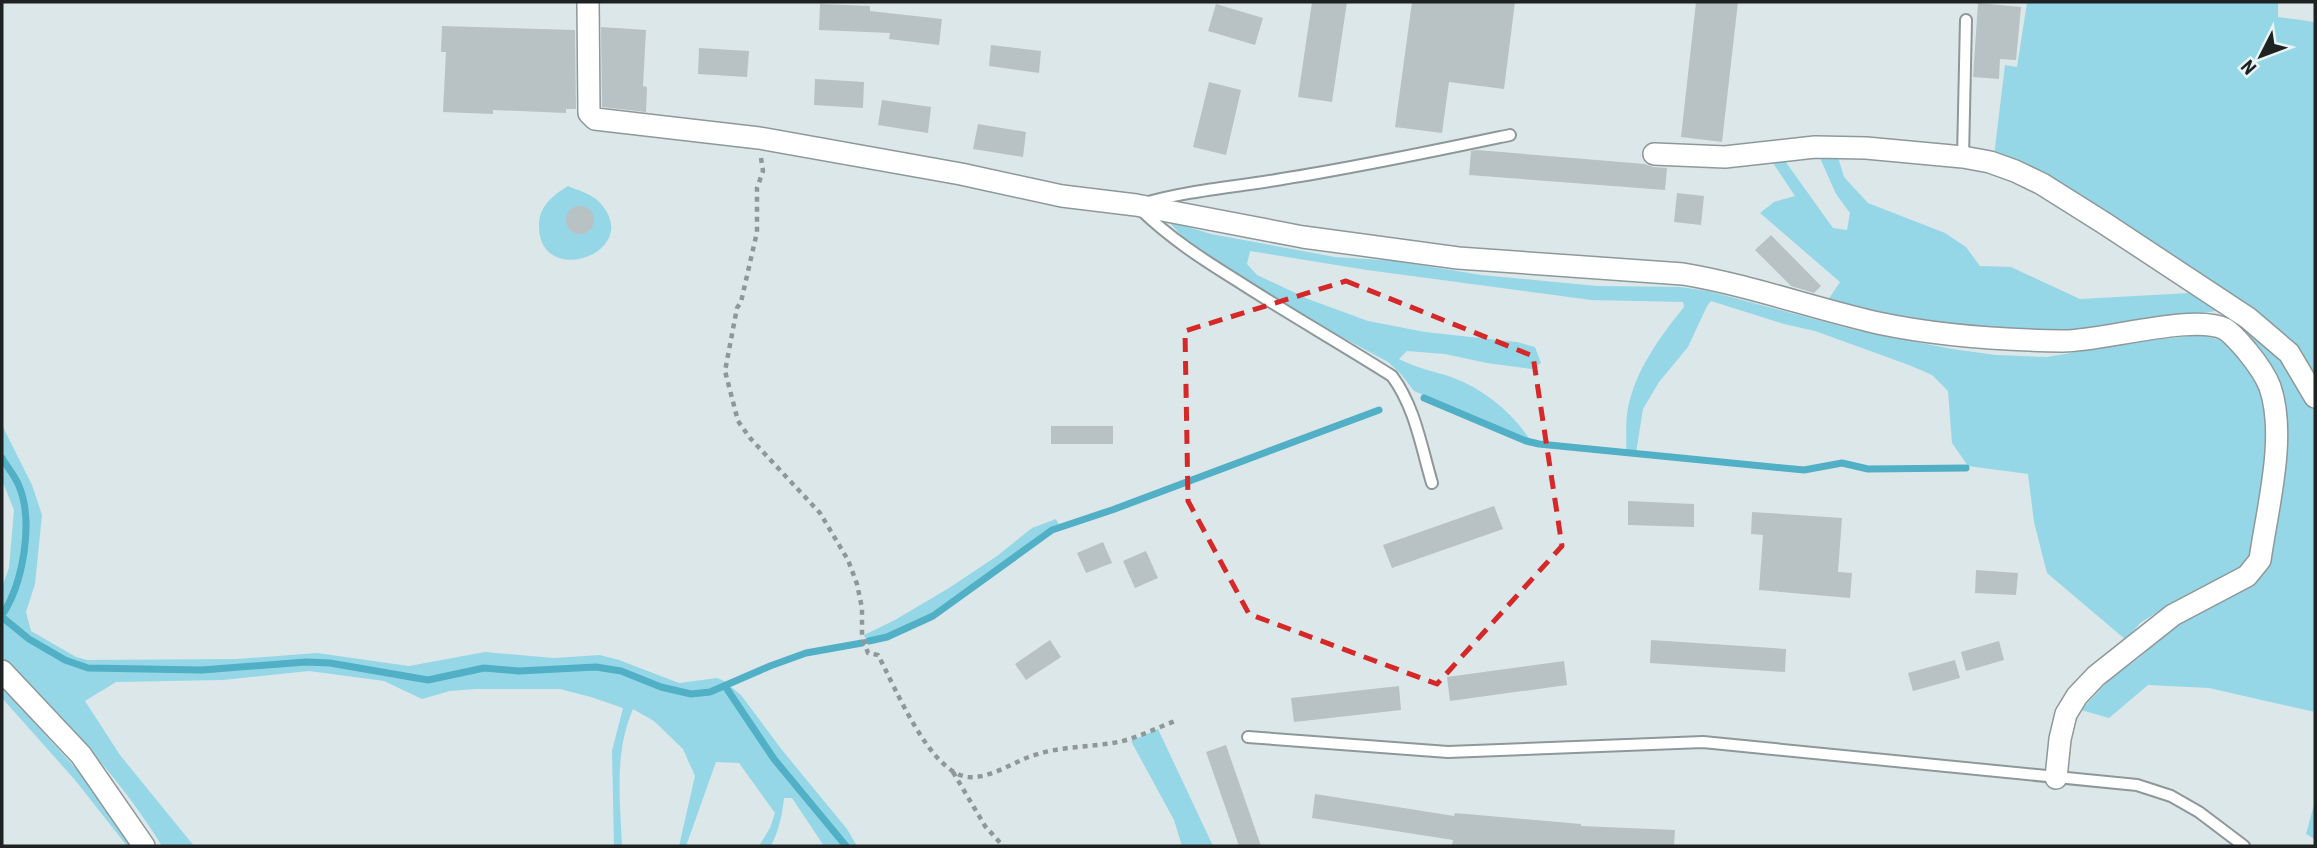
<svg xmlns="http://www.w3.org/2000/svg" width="2317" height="848" font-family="'Roboto Condensed',sans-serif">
	<rect width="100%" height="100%" fill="#dce7e9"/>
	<g fill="#95d7e6">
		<polygon points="2022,2 2278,2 2278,17 2315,22 2315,379 2307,364 1994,156 2005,65 2017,67 2027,3"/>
		<polygon points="1838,157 1844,177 1868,203 1945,233 1966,247 1980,266 2011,267 2080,299 2189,293 2216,311 2075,332 1940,328 1826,303 1840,282 1760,213 1774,202 1795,196 1773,163 1785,161 1833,228 1847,230 1850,213 1836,194 1820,158"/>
		<path d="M568 186C577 190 589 193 597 200 649 249 542 291 539 228 538 207 552 196 568 186Z"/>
		<path d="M1168 221 1211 234 1335 257 1396 261 1481 275 1597 286 1680 287 1708 291 1855 330 1952 349 1996 355 2047 357 2142 341 2201 335 2224 341 2240 352 2260 383 2268 430 2254 553 2238 572 2186 595 2162 609 2140 623 2126 640 2047 573 2034 522 2028 474 1968 466 1952 443 1948 391 1932 375 1909 365 1815 331 1784 324 1711 301 1707 306 1688 347 1659 382 1643 409 1636 453 1626 452C1627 438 1625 421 1628 408 1636 369 1660 337 1684 307L1683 302 1591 300 1367 270 1250 251 1247 264 1257 275 1308 299 1368 321 1425 332 1517 342 1535 347 1541 363 1532 369 1487 363 1445 354 1407 351 1399 359C1416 368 1433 371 1451 377 1484 389 1511 411 1531 441L1414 391 1401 374 1388 362 1283 305 1184 238Z"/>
		<polygon points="2244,333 2261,336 2277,354 2315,410 2315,712 2209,688 2148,685 2109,718 2081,710 2110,679 2140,657 2182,618 2231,594 2276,525 2287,445 2283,403"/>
		<path d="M2 425 32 485 42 515 35 584 26 612 31 631 76 657 87 660 237 659 317 653 409 666 485 652 554 658 600 655 619 660 679 683 717 678 729 683 709 691H681L622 669 596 665 518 669 484 666 428 678 330 662 306 661 202 668 88 666C53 656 33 636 4 616 24 584 36 520 21 485 16 474 4 464 2 453 0 444 2 434 2 425Z"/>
		<path d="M2 461C7 470 15 480 18 490 30 526 23 579 2 612V587L9 568 14 510 2 480Z"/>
		<polygon points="1056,519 1059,525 977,581 932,615 887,635 866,640 864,635 895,620 949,588 997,556 1032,528"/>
		<path d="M2 619 28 640 63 662 88 670 202 671 306 664 330 665 428 682 484 670 519 673 596 668 621 673 660 689 681 694H710L724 689 772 760 844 846H824L792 798H784C782 816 779 830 771 846H759L770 828 775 813 739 763 716 762 686 846H679L695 776 683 749 654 721 633 709C614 753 620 799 622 846H614L612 751 623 708 591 697 560 689H476L450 691 422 699 384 681 309 671 223 680 116 682 85 701 120 755 194 846H162C119 776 60 715 2 657Z"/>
		<polygon points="730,686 741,695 782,750 847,829 857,846 848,846 775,758 727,687"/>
		<polygon points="2,687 98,793 132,846 127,846 75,780 2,698"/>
		<polygon points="1158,729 1213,846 1182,846 1174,820 1131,741"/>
		<polygon points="2315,801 2315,839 2306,834"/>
	</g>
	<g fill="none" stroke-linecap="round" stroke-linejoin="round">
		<g stroke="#51b0c5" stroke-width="7">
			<polyline points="1424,398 1526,441 1539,444 1804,470 1842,463 1868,469 1966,468"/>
			<path d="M2 458C7 467 15 476 19 486 34 522 23 584 2 615"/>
			<polyline points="2,617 29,639 65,660 88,668 202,670 306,662 330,663 428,680 484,668 519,671 596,667 621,671 661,687 691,694 710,692 770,666 806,653 862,643"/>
			<polyline points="869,641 887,637 933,616 1052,530 1112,510 1379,410"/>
			<polyline points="725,686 774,759 846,846"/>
		</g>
	</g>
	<g fill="#b8c2c4">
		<polygon points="1312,2 1347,2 1332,102 1298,97"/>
		<polygon points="1412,2 1515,2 1504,89 1449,82 1442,133 1395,127"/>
		<polygon points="1696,2 1738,2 1722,142 1681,137"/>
		<polygon points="1978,3 2021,7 2016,60 2000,59 1999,79 1973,77"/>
		<polygon points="820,4 870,6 870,11 942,19 939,45 889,39 890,33 819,30"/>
		<polygon points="1216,4 1263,18 1255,45 1208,31"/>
		<polygon points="442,26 575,30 576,109 566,109 566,113 493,110 493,114 443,112 446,52 441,52"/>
		<polygon points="601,27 646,30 643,86 647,87 646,112 602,107"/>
		<polygon points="991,45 1041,51 1039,73 989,66"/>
		<polygon points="699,48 749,51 747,77 698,74"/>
		<polygon points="815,79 864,82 863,108 814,105"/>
		<polygon points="1209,82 1241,90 1226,155 1193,147"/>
		<polygon points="882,100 931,107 928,133 878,125"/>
		<polygon points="978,124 1026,132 1023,157 973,149"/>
		<polygon points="1477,150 1645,164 1653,167 1667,168 1665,190 1469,175 1471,151"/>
		<polygon points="1677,193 1704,196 1701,225 1674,222"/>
		<circle cx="580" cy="220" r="14"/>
		<polygon points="1771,235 1821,286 1814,293 1791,286 1755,250"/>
		<rect x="1051" y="426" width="62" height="18"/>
		<polygon points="1628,501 1694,504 1694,527 1628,525"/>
		<polygon points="1494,506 1503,529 1392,568 1383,545"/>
		<polygon points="1752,512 1842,518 1838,572 1852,573 1850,598 1759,590 1763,535 1751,534"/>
		<polygon points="1103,542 1112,563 1086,573 1077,553"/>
		<polygon points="1146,551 1158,578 1135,588 1123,561"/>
		<polygon points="1976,570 2018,573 2016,595 1975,593"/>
		<polygon points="1050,640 1061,657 1026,680 1015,664"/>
		<polygon points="1651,640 1786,649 1785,672 1650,663"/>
		<polygon points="1999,641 2004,660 1966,671 1961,652"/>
		<polygon points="1955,660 1960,678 1913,691 1908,673"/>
		<polygon points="1564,661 1567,685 1450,701 1447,677"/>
		<polygon points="1399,686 1401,710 1294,722 1291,698"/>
		<polygon points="1226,745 1261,846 1239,846 1206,752"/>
		<polygon points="1315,794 1454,816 1455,813 1581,824 1581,826 1675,830 1674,846 1452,846 1453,840 1312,818"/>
	</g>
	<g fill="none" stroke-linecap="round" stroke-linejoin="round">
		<defs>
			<g id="lane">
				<polyline points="1963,157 1966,20"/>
				<path d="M1145 203C1189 190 1237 187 1282 179 1359 167 1434 151 1510 135"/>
				<path d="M1141 210C1170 238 1202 259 1236 280 1287 313 1340 343 1392 376 1415 407 1421 446 1432 483"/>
				<polyline points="1248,737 1448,752 1703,742 2137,785 2171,796 2199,812 2244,846"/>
			</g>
			<g id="street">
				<path d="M588 2 589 113 595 119 759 138 961 174 1062 196 1136 205 1303 237 1458 258 1683 274C1749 285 1812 308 1878 323 1939 336 2000 340 2062 341 2100 342 2193 313 2225 329 2233 334 2241 344 2247 351 2256 362 2265 374 2270 387 2287 437 2267 509 2260 560L2247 576 2173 615 2096 676 2077 696 2066 714 2060 739 2056 778"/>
				<polyline points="1654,154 1725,157 1815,147 1866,148 1963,157 1990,162 2015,171 2042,184 2104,223 2248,318 2289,353 2315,397"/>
				<polyline points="2,671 81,755 144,846"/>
			</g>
		</defs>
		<use href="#lane" stroke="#8e989a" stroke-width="14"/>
		<use href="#street" stroke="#8e989a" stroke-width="24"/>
		<g stroke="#8f9899" stroke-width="4.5" stroke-dasharray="5 5" stroke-linecap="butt">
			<path d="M761 158 763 171 757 188V232L741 302 737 308 725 371 738 421 750 438 820 513 848 560 857 584 862 608V636L868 653 878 655C895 687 930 773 968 777 992 779 1015 760 1038 754 1064 746 1092 747 1118 742 1138 738 1158 727 1178 720"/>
			<polyline points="953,772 985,826 1003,846"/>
		</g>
		<use href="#lane" stroke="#fff" stroke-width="10"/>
		<use href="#street" stroke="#fff" stroke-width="21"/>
	</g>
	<path fill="none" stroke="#d62828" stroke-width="5" stroke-dasharray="14 9" stroke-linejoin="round" d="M1346 281 1533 356 1562 546 1437 684 1249 614 1188 501 1185 331Z"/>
	<rect width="2317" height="848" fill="none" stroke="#1e2223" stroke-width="7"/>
	<g transform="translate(2261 56) rotate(228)" stroke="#e9f4f7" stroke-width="5" paint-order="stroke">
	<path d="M0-5L12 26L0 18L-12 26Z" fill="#1e2223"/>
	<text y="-10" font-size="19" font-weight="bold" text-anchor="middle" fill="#1e2223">N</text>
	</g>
</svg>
